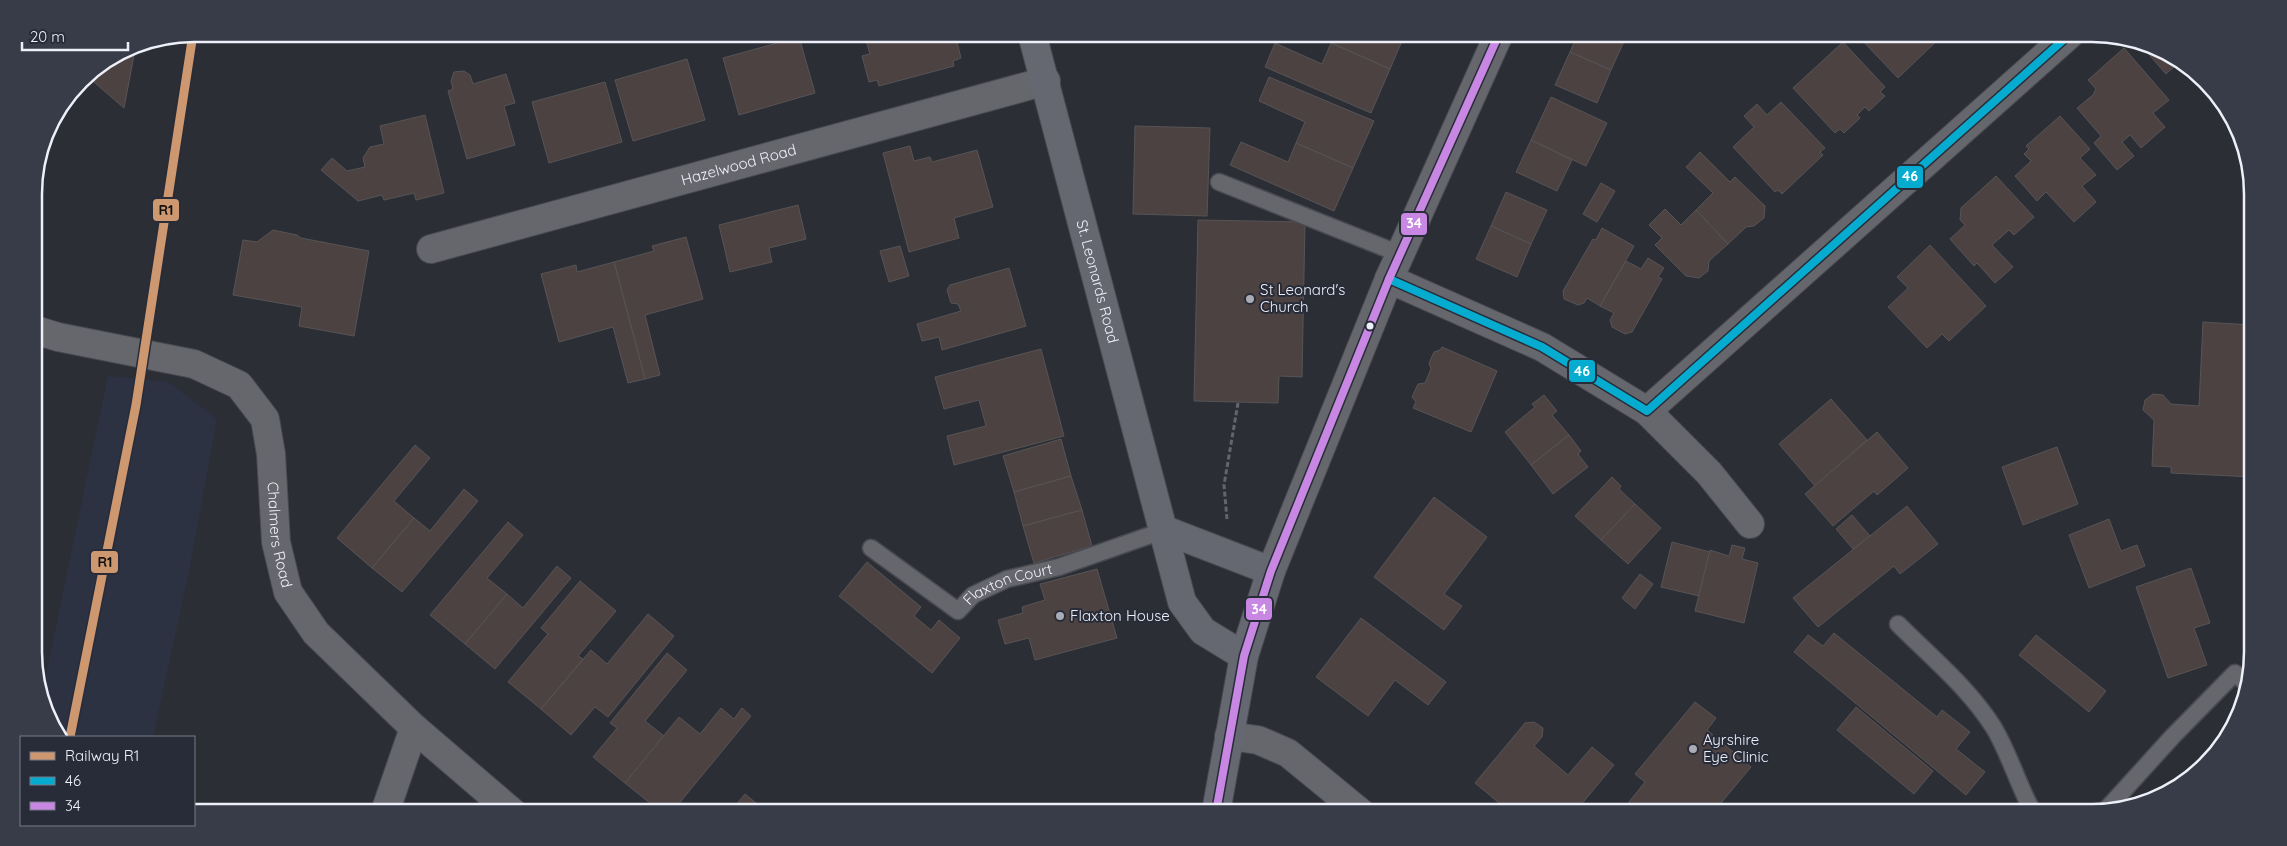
<svg xmlns="http://www.w3.org/2000/svg" width="2287" height="846" font-family="Quicksand,sans-serif">
	<rect width="100%" height="100%" fill="#2c2e35"/>
	<polygon fill="#2d3243" points="108,376 168,382 217,419 190,566 153,737 64,737 42,694"/>
	<g fill="#4c4242" stroke="#575456">
		<polygon points="864,34 945,34 946,36 955,34 961,58 953,61 954,66 879,86 877,80 869,82 862,56 870,54"/>
		<polygon points="1335,34 1405,34 1390,69 1331,43"/>
		<polygon points="1578,34 1620,34 1626,37 1611,70 1570,52"/>
		<polygon points="1860,34 1944,34 1898,78 1858,36"/>
		<polygon points="799,37 815,93 739,115 723,58"/>
		<polygon points="1843,42 1885,87 1880,92 1885,96 1869,111 1865,107 1857,115 1860,118 1844,133 1840,129 1835,133 1793,88"/>
		<polygon points="1275,43 1322,64 1331,43 1390,69 1371,113 1265,67"/>
		<polygon points="136,45 124,108 87,76"/>
		<polygon points="2149,46 2177,64 2166,74 2145,50"/>
		<polygon points="2124,48 2169,100 2153,113 2165,127 2141,148 2130,135 2122,142 2134,156 2117,170 2094,143 2101,136 2077,108 2093,95 2096,89 2088,80"/>
		<polygon points="1570,52 1611,70 1597,103 1555,85"/>
		<polygon points="687,59 705,120 633,141 615,80"/>
		<polygon points="464,71 470,75 473,84 506,74 515,103 504,106 515,145 467,159 448,91 453,89 451,81 454,72"/>
		<polygon points="1269,77 1374,121 1353,168 1296,143 1305,122 1259,101"/>
		<polygon points="605,82 622,142 549,163 532,102"/>
		<polygon points="1551,97 1607,123 1586,166 1531,140"/>
		<polygon points="1781,102 1825,148 1820,152 1823,155 1782,194 1778,190 1775,192 1733,147 1754,127 1744,116 1757,104 1767,115"/>
		<polygon points="425,115 444,193 416,200 414,193 384,200 382,195 358,201 321,170 332,158 347,171 365,167 363,158 370,147 384,144 380,126"/>
		<polygon points="2060,116 2090,149 2080,158 2096,175 2082,186 2096,202 2074,222 2046,192 2037,201 2015,176 2031,161 2024,154 2029,149 2026,146"/>
		<polygon points="1135,126 1210,128 1207,216 1133,214"/>
		<polygon points="1531,140 1572,160 1557,191 1516,172"/>
		<polygon points="1241,142 1288,162 1296,143 1353,168 1334,211 1230,165"/>
		<polygon points="910,146 914,161 930,157 932,162 977,150 993,207 954,218 959,238 909,252 883,153"/>
		<polygon points="1700,152 1730,182 1735,177 1765,206 1764,218 1754,226 1746,227 1728,244 1696,210 1713,193 1686,167"/>
		<polygon points="1996,176 2034,217 2014,235 2009,230 1992,245 2013,267 1995,283 1977,263 1974,266 1950,239 1965,225 1960,220 1961,208"/>
		<polygon points="1601,183 1615,191 1597,222 1583,214"/>
		<polygon points="1506,192 1547,210 1531,244 1491,226"/>
		<polygon points="798,205 806,239 769,248 772,262 730,272 719,225"/>
		<polygon points="1665,209 1681,225 1696,210 1728,244 1709,261 1708,271 1699,278 1686,276 1655,245 1662,238 1649,225"/>
		<polygon points="1198,220 1305,222 1302,377 1279,376 1278,403 1194,401"/>
		<polygon points="1491,226 1531,244 1517,277 1476,259"/>
		<polygon points="1602,228 1634,246 1600,306 1587,298 1584,303 1578,305 1564,299 1563,291 1593,239 1596,240"/>
		<polygon points="273,230 297,235 301,238 369,251 354,336 299,326 302,307 233,295 243,240 257,242"/>
		<polygon points="686,237 703,299 645,315 660,375 645,379 614,262 654,251 652,246"/>
		<polygon points="1930,245 1986,306 1949,341 1942,334 1927,348 1888,307 1908,288 1897,277"/>
		<polygon points="900,246 909,276 889,282 880,251"/>
		<polygon points="1648,258 1664,268 1658,277 1662,279 1632,332 1625,334 1612,327 1610,320 1614,313 1600,306 1626,261 1641,269"/>
		<polygon points="614,262 645,379 628,383 613,327 559,342 541,274 576,265 577,272"/>
		<polygon points="1009,268 1026,326 942,350 939,337 922,341 917,324 961,311 958,304 951,303 947,290 950,285"/>
		<polygon points="2203,322 2252,325 2253,477 2171,473 2171,467 2152,466 2154,420 2143,410 2145,400 2153,394 2163,395 2171,404 2199,406"/>
		<polygon points="1442,347 1497,371 1471,432 1413,408 1416,402 1412,397 1418,384 1425,383 1431,369 1429,363 1434,352 1440,350"/>
		<polygon points="1041,349 1064,436 954,465 947,436 986,426 979,400 944,409 935,377"/>
		<polygon points="1544,395 1557,411 1552,415 1569,435 1531,465 1505,432 1535,407 1532,404"/>
		<polygon points="1831,399 1867,440 1815,486 1779,444"/>
		<polygon points="1877,432 1908,468 1877,495 1874,491 1833,526 1805,494"/>
		<polygon points="1569,435 1581,451 1578,454 1588,467 1553,494 1531,465"/>
		<polygon points="1061,439 1071,476 1014,492 1003,456"/>
		<polygon points="415,445 430,458 394,501 414,518 372,568 337,538"/>
		<polygon points="2057,447 2078,504 2023,525 2002,467"/>
		<polygon points="1071,476 1082,510 1023,526 1014,492"/>
		<polygon points="1612,477 1621,486 1619,489 1635,504 1601,540 1575,516"/>
		<polygon points="464,489 478,501 402,592 372,568 414,518 430,531"/>
		<polygon points="1434,497 1487,537 1444,594 1462,606 1444,630 1374,577"/>
		<polygon points="1635,504 1661,528 1628,564 1601,540"/>
		<polygon points="1907,506 1938,544 1900,574 1894,566 1818,627 1793,598"/>
		<polygon points="1082,510 1092,546 1034,563 1023,526"/>
		<polygon points="1852,515 1870,536 1853,549 1836,529"/>
		<polygon points="2109,519 2121,551 2137,545 2145,566 2089,588 2069,535"/>
		<polygon points="508,522 523,535 487,578 507,594 465,644 430,615"/>
		<polygon points="1672,542 1710,552 1699,596 1661,587"/>
		<polygon points="1732,545 1745,548 1742,559 1758,563 1744,623 1695,611 1710,550 1729,556"/>
		<polygon points="867,562 921,607 914,616 931,630 939,620 960,638 932,673 839,596"/>
		<polygon points="557,566 571,578 495,669 465,644 507,594 523,608"/>
		<polygon points="2191,568 2210,623 2194,628 2207,665 2168,678 2136,587"/>
		<polygon points="1097,569 1117,638 1035,660 1029,638 1005,644 998,620 1023,613 1022,607 1045,600 1040,584"/>
		<polygon points="1640,574 1653,584 1635,609 1622,598"/>
		<polygon points="580,581 616,611 578,656 583,659 541,709 508,682 548,634 541,628"/>
		<polygon points="648,614 674,636 608,717 595,707 571,735 541,709 591,650 607,664"/>
		<polygon points="1361,618 1446,682 1428,705 1395,680 1368,716 1316,677"/>
		<polygon points="1834,633 1937,717 1942,710 1970,732 1956,749 1985,772 1966,795 1794,652 1808,635 1823,646"/>
		<polygon points="2036,635 2106,691 2089,712 2019,655"/>
		<polygon points="667,653 687,670 645,721 664,736 625,783 593,757 617,728 610,723"/>
		<polygon points="1695,702 1716,718 1707,730 1751,767 1716,809 1719,812 1621,812 1645,782 1635,774"/>
		<polygon points="1856,707 1933,771 1914,794 1837,730"/>
		<polygon points="721,708 734,719 742,708 751,716 672,812 661,812 625,783 679,717 700,734"/>
		<polygon points="1534,722 1543,728 1542,737 1534,746 1568,775 1592,747 1614,765 1575,812 1510,812 1475,783 1525,723"/>
		<polygon points="745,794 767,812 730,812"/>
	</g>
	<g fill="none" stroke-linecap="round" stroke-linejoin="round">
		<defs>
			<g id="service">
				<polyline points="1219,182 1400,254"/>
				<path id="s1" d="M871 548 958 611 973 595 1007 579 1059 567 1165 530"/>
				<path d="M1898 624C1931 657 1969 688 1994 728 2010 755 2018 785 2033 812"/>
				<polyline points="2104,812 2173,736 2235,673 2248,685"/>
			</g>
			<g id="minor">
				<path id="s2" d="M431 249 1046 81"/>
				<polyline points="1389,279 1542,347 1647,411 2070,34"/>
				<polyline points="1647,411 1709,473 1750,524"/>
				<polyline points="1229,736 1258,740 1288,753 1360,812"/>
				<polyline points="385,812 414,728"/>
			</g>
			<g id="tertiary">
				<path id="s3" d="M35 330 58 337 194 364 239 385 265 419 271 454 276 542 288 592 316 633 414 728 512 812"/>
			</g>
			<polyline id="secondary" points="1271,571 1389,279 1499,34"/>
			<g id="primary">
				<path id="s4" d="M1032 34 1182 602 1203 631 1244 656"/>
				<polyline points="1165,530 1271,571 1244,656 1216,812"/>
			</g>
		</defs>
		<use href="#service" stroke="#494a51" stroke-width="19"/>
		<use href="#minor" stroke="#494a51" stroke-width="30"/>
		<use href="#tertiary" stroke="#494a51" stroke-width="30"/>
		<use href="#secondary" stroke="#494a51" stroke-width="30"/>
		<use href="#primary" stroke="#494a51" stroke-width="30"/>
		<polyline stroke="#63656b" stroke-width="3" stroke-dasharray="5 2.5" stroke-linecap="butt" points="1227,519 1224,485 1238,403"/>
		<use href="#service" stroke="#66676c" stroke-width="16"/>
		<use href="#minor" stroke="#66676c" stroke-width="28"/>
		<use href="#tertiary" stroke="#66676c" stroke-width="28"/>
		<use href="#secondary" stroke="#66676c" stroke-width="28"/>
		<use href="#primary" stroke="#656871" stroke-width="28"/>
		<defs>
			<polyline id="bus-1" points="1389,279 1542,347 1647,411 2070,34"/>
			<polyline id="bus-2" points="1216,812 1244,656 1271,571 1389,279 1499,34"/>
		</defs>
		<use href="#bus-1" stroke="#282c39" stroke-width="11"/>
		<use href="#bus-2" stroke="#282c39" stroke-width="11"/>
		<use href="#bus-1" stroke="#06acd0" stroke-width="8"/>
		<use href="#bus-2" stroke="#c787e3" stroke-width="8"/>
		<defs>
			<polyline id="rail-1" points="70,737 136,405 193,34"/>
		</defs>
		<use href="#rail-1" stroke="#282c39" stroke-width="12"/>
		<use href="#rail-1" stroke="#cd976f" stroke-width="9"/>
	</g>
	<g fill="#a9acb4" stroke="#282c39" stroke-width="2">
		<circle cx="1250" cy="299" r="5"/>
		<circle cx="1060" cy="616" r="5"/>
		<circle cx="1693" cy="749" r="5"/>
	</g>
	<circle fill="#edf0f8" stroke="#282c39" stroke-width="2" cx="1370" cy="326" r="4.5"/>
	<g text-anchor="middle" stroke-width="4" stroke-linejoin="round" paint-order="stroke">
		<g font-size="15" fill="#edf0f8" stroke="#282c39">
			<text dy="5" stroke="none"><textPath href="#s2" startOffset="319">Hazelwood Road</textPath></text>
			<text dy="5" stroke="none"><textPath href="#s4" startOffset="256">St. Leonards Road</textPath></text>
			<text dy="5" stroke="none"><textPath href="#s3" startOffset="372">Chalmers Road</textPath></text>
			<text dy="5" stroke="none"><textPath href="#s1" startOffset="166">Flaxton Court</textPath></text>
		</g>
		<g font-size="15" fill="#edf0f8" stroke="#282c39" text-anchor="start">
			<text x="1260" y="295">St Leonard's<tspan x="1260" dy="17">Church</tspan></text>
			<text x="1070" y="621">Flaxton House</text>
			<text x="1703" y="745">Ayrshire<tspan x="1703" dy="17">Eye Clinic</tspan></text>
		</g>
	</g>
	<path d="M0 0H2287V846H0ZM194 42H2092A152 152 0 0 1 2244 194V652A152 152 0 0 1 2092 804H194A152 152 0 0 1 42 652V194A152 152 0 0 1 194 42Z" fill="#383c48" fill-rule="evenodd"/>
	<path fill="none" stroke="#edf0f8" stroke-width="2.5" d="M194 42H2092A152 152 0 0 1 2244 194V652A152 152 0 0 1 2092 804H194A152 152 0 0 1 42 652V194A152 152 0 0 1 194 42Z"/>
	<g stroke="#282c39" stroke-width="2">
		<rect x="1896" y="165" width="28" height="24" rx="5" fill="#06acd0"/>
		<rect x="152" y="198" width="28" height="24" rx="5" fill="#cd976f"/>
		<rect x="1400" y="212" width="28" height="24" rx="5" fill="#c787e3"/>
		<rect x="1568" y="359" width="28" height="24" rx="5" fill="#06acd0"/>
		<rect x="90" y="550" width="29" height="24" rx="5" fill="#cd976f"/>
		<rect x="1245" y="597" width="28" height="24" rx="5" fill="#c787e3"/>
	</g>
	<g font-size="14" text-anchor="middle" font-weight="bold" fill="#fff">
		<text x="1910" y="181">46</text>
		<text x="1414" y="228">34</text>
		<text x="1582" y="376">46</text>
		<text x="1259" y="614">34</text>
	</g>
	<g font-size="14" text-anchor="middle" font-weight="bold" fill="#111">
		<text x="166" y="215">R1</text>
		<text x="105" y="567">R1</text>
	</g>
	<rect x="20" y="736" width="175" height="90" fill="#282c39" stroke="#777a85"/>
	<rect x="30" y="752" width="25" height="8" fill="#cd976f" stroke="#777a85"/>
	<text x="65" y="761" font-size="15" fill="#edf0f8">Railway R1</text>
	<rect x="30" y="777" width="25" height="8" fill="#06acd0" stroke="#777a85"/>
	<text x="65" y="786" font-size="15" fill="#edf0f8">46</text>
	<rect x="30" y="802" width="25" height="8" fill="#c787e3" stroke="#777a85"/>
	<text x="65" y="811" font-size="15" fill="#edf0f8">34</text>
	<path d="M22 42v8h106v-8" fill="none" stroke="#edf0f8" stroke-width="2.5"/>
	<text x="30" y="42" font-size="15" fill="#edf0f8" stroke="#282c39" stroke-width="4" paint-order="stroke">20 m</text>
</svg>
